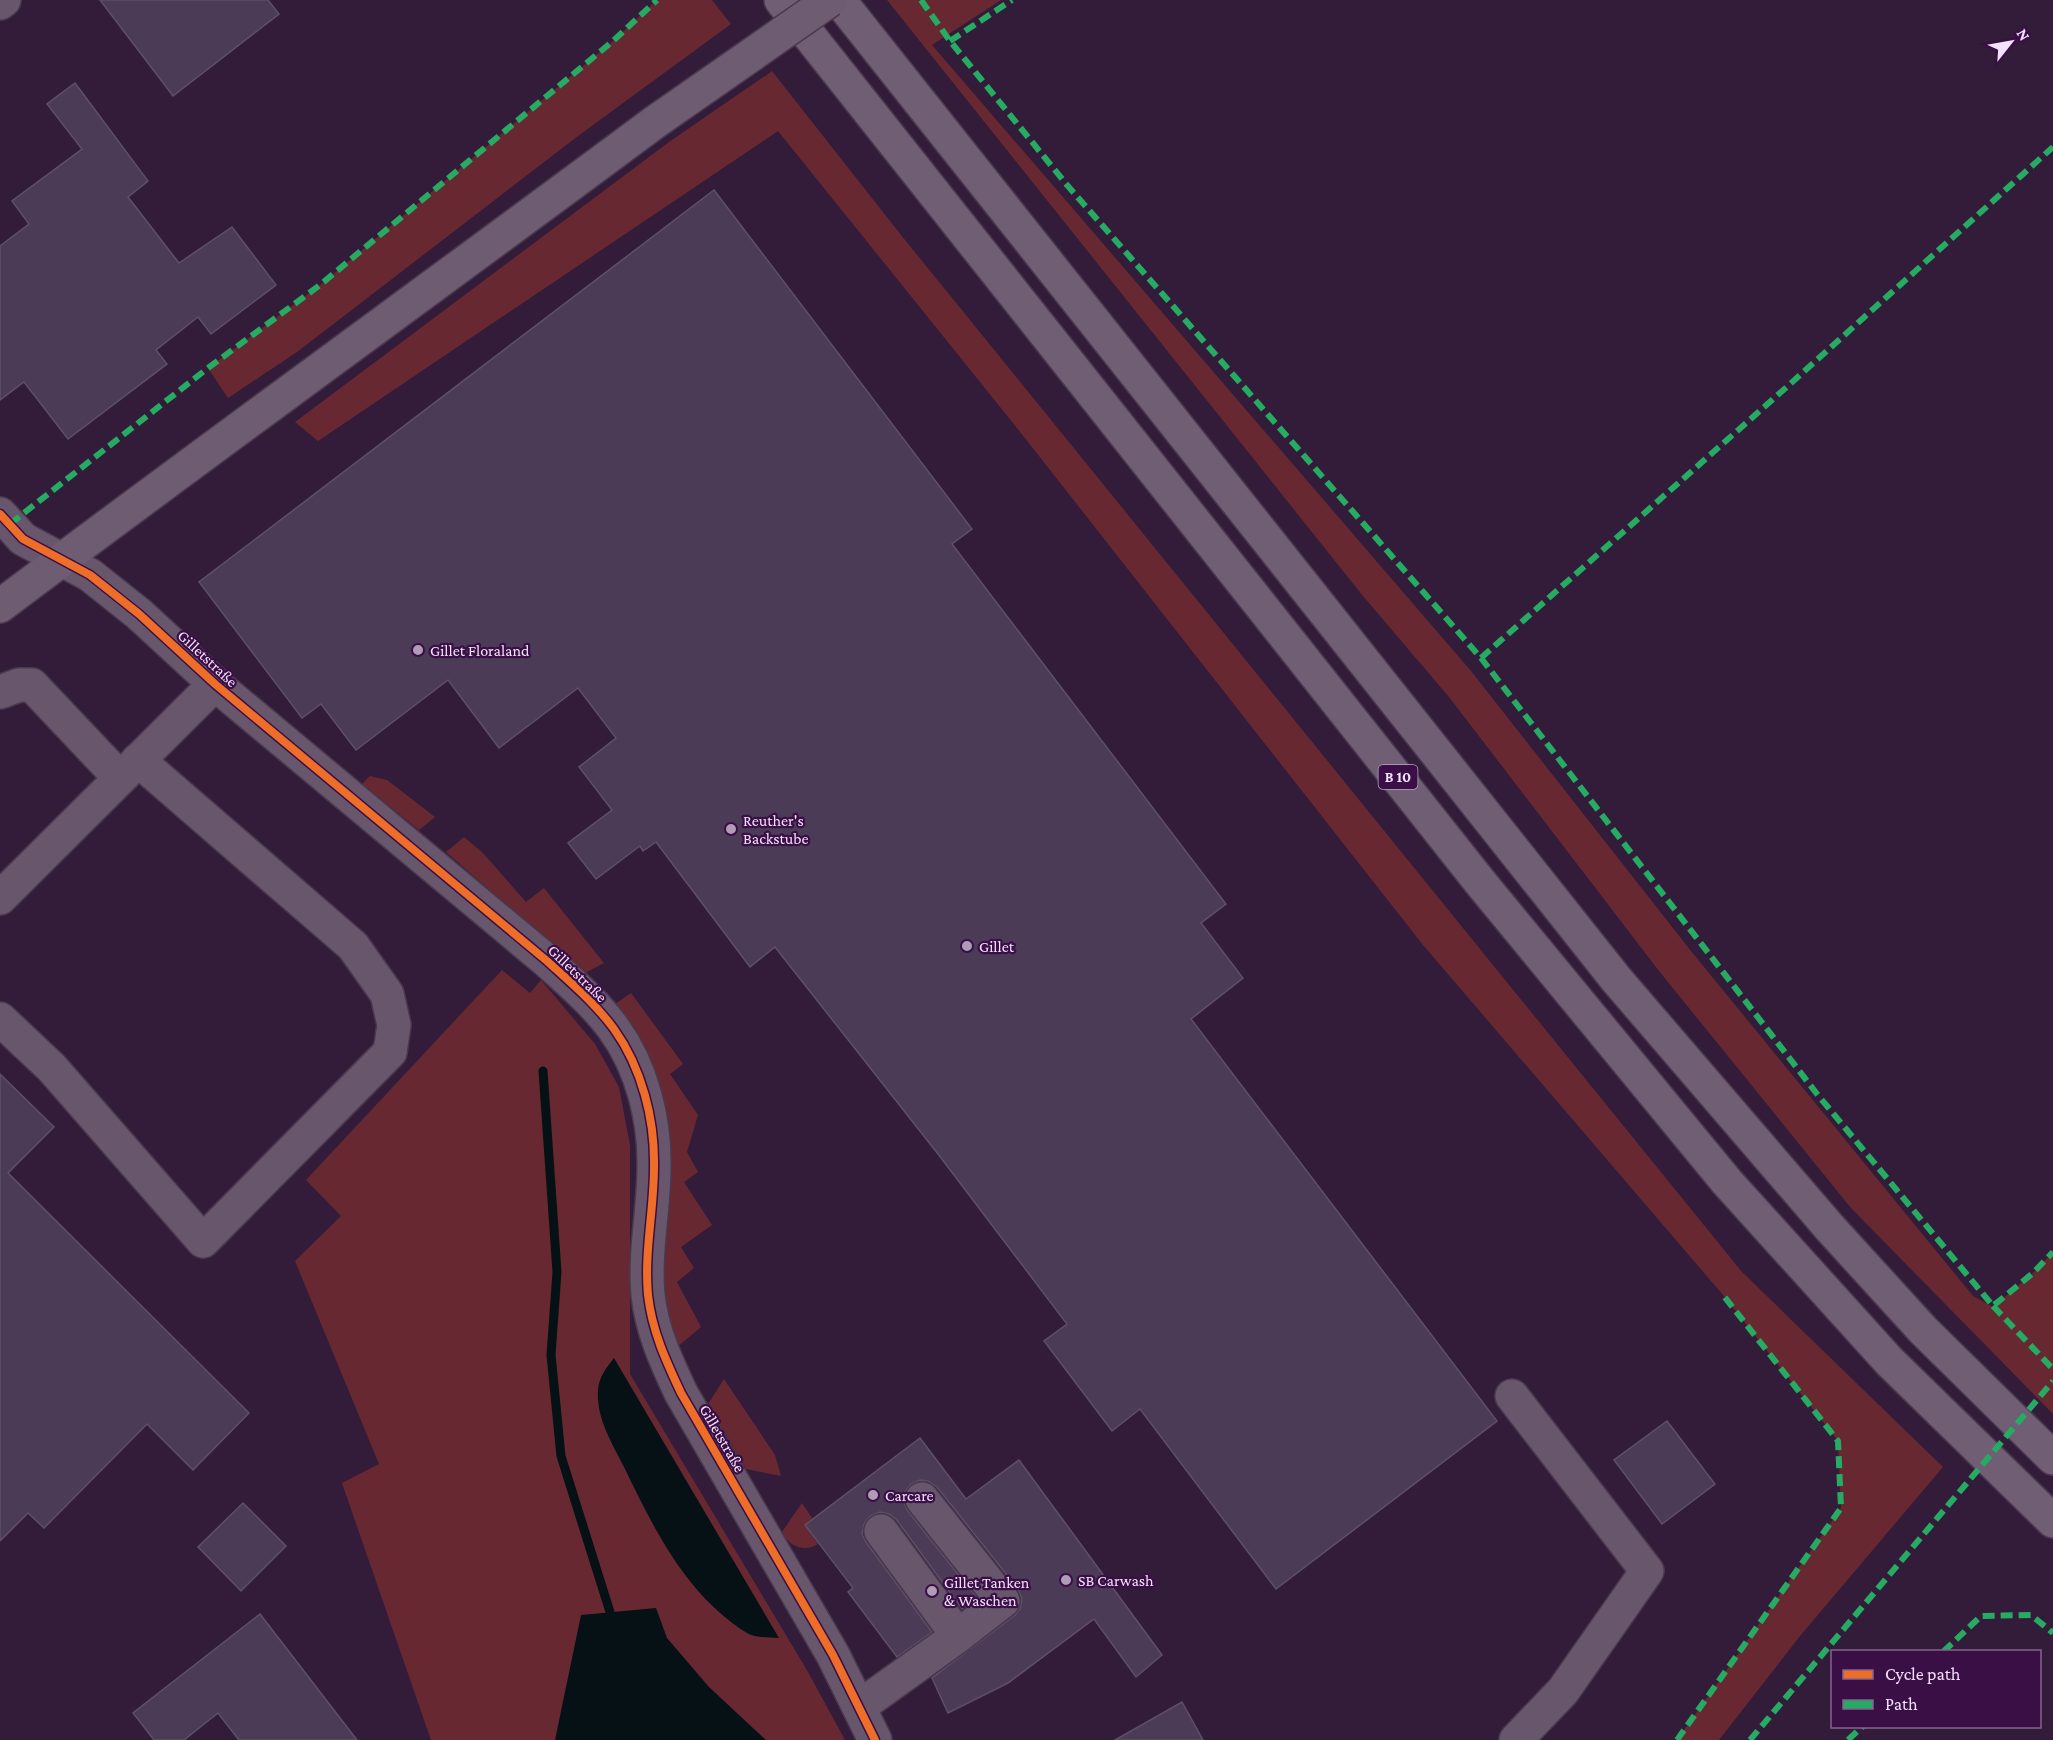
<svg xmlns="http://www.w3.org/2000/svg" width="2053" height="1740" font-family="'Crimson Pro',serif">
	<rect width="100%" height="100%" fill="#331c39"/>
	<g fill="#682831">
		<polygon points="657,0 712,0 731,24 578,136 297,352 228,398 208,368 320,285 613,41"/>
		<polygon points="887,0 1001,0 932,45 1471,671 1691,951 1973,1296 1993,1307 2033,1273 2053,1252 2053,1414 1851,1208 1659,971 1449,697 1363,596"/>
		<polygon points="772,71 901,235 1742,1272 1943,1467 1800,1636 1719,1740 1677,1740 1841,1508 1838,1441 1723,1295 1423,945 1017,428 778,131 318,441 295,422 669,142"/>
		<polygon points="370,776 387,780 435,817 419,830 362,784"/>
		<polygon points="464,837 483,853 526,902 544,888 604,963 585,973 446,852"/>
		<polygon points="502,970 530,993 541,980 595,1044 619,1087 630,1145 630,1374 808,1672 845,1740 431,1740 342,1483 379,1464 295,1261 341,1216 306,1180"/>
		<path d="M631 993 683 1064 670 1074 698 1115 687 1152 698 1172 684 1182 712 1225 681 1247 694 1268 677 1282 701 1327 677 1347C667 1317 661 1289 661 1257 662 1213 673 1170 668 1125 662 1079 638 1043 615 1004Z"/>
		<polygon points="724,1379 775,1455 781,1476 746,1469 708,1404"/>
		<path d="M802 1503 812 1518 805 1525 818 1544C805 1553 788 1546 782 1532Z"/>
	</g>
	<g fill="#061115">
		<path d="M614 1358 779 1638C769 1637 755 1638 747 1633 686 1595 654 1529 624 1467 612 1443 596 1418 598 1390 599 1377 606 1368 614 1358Z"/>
		<polygon points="656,1608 667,1638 709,1687 766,1740 555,1740 581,1615"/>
	</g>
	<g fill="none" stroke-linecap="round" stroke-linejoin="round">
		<polyline stroke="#061115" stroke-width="9" points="543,1071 557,1272 551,1355 561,1456 610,1612"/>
	</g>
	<g fill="#4b3b57" stroke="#5e5069" stroke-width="1.5">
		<polygon points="100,0 268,0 279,14 173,96"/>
		<polygon points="75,83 148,181 128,197 179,263 232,227 276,285 211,334 198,317 156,350 167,364 68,439 24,382 0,400 0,246 29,224 12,201 82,149 47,104"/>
		<polygon points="714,190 972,529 952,544 1226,904 1201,923 1243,978 1191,1019 1497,1421 1276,1589 1140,1409 1112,1431 1044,1341 1067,1324 938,1154 775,947 750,967 656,842 643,851 640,846 596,879 568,843 612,810 579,767 616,738 578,688 499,748 448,680 356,750 321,704 302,718 199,582"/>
		<polygon points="0,1074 54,1127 8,1173 249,1413 193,1470 147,1424 44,1528 28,1513 0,1541"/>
		<polygon points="1667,1421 1715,1484 1662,1524 1614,1460"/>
		<polygon points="920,1438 966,1499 1019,1460 1162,1655 1136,1677 1094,1619 1008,1683 948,1713 932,1678 1015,1615 1020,1609 1022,1599 1018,1589 937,1487 928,1481 920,1480 911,1484 904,1493 904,1502 907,1510 977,1598 962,1609 896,1519 889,1514 880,1512 870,1516 864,1524 862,1534 866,1542 932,1632 897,1657 848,1592 853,1588 805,1525"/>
		<polygon points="243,1503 286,1546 241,1591 198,1547"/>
		<polygon points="260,1614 357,1740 239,1740 218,1713 184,1740 154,1740 133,1713"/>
		<polygon points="1182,1702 1203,1740 1115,1740"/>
	</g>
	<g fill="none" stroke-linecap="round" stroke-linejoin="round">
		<defs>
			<g id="minor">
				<polyline points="0,3 4,0"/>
				<path d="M0 514 23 539 90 575 139 614 215 684 547 961C570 982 595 1003 614 1029 642 1068 655 1120 654 1167 654 1210 644 1252 648 1295 652 1331 666 1361 681 1393L833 1655 875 1740"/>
				<polyline points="0,692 19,685 32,685 120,778"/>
				<polyline points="0,898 215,684"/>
				<polyline points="0,1019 52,1068 203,1241 390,1052 394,1025 387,994 353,946 138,760"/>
				<polyline points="1512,1396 1647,1571 1563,1691 1516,1740"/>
				<polyline points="922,1499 1003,1601 958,1636"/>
				<polyline points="859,1707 958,1636 881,1531"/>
			</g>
			<path id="major" d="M0 606C217 443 437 284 655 122"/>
			<g id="highway">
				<polyline points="781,0 1480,882 1727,1182 1889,1361 2053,1521"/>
				<polyline points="839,0 1616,979 1830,1228 1923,1330 2053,1458"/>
			</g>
		</defs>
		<use href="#minor" stroke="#49384e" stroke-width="36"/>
		<use href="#major" stroke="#49384e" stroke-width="36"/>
		<use href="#highway" stroke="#49384e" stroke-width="36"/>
		<use href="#minor" stroke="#68566d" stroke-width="33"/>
		<use href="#major" stroke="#6d5c72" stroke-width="33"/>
		<use href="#highway" stroke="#705e75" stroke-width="33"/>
		<defs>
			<polyline id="major-bridge" points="655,122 830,0"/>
		</defs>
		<use href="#major-bridge" stroke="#49384e" stroke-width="36" stroke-linecap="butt"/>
		<use href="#major-bridge" stroke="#6d5c72" stroke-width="33"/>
		<g stroke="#26ab63" stroke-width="6" stroke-dasharray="12 6" stroke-linecap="butt">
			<polyline points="921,0 950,41 1067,185 1481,658 1817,1094 1993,1306 2033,1273 2053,1252"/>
			<polyline points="950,41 1012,0"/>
			<polyline points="10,524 208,368 320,285 613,41 657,0"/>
			<polyline points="1481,658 1789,385 2053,147"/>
			<polyline points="1993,1306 2053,1369"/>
			<polyline points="1943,1652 1981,1616 2031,1615 2053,1633"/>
			<polyline points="1677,1740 1841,1508 1838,1441 1723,1295"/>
			<polyline points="1750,1740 2053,1381"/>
			<polyline points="1848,1740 1863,1726"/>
		</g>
		<defs>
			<path id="cycleway" d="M0 514 23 539 90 575 139 614 215 684 547 961C570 982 595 1003 614 1029 642 1068 655 1120 654 1167 654 1210 644 1252 648 1295 652 1331 666 1361 681 1393L833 1655 875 1740"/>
		</defs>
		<use href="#cycleway" stroke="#390f46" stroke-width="11"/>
		<use href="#cycleway" stroke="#ee6e29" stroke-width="8"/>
	</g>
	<g fill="#b09cb7" stroke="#390f46" stroke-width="2">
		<circle cx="418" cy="650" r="6"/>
		<circle cx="731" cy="829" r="6"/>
		<circle cx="967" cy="946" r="6"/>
		<circle cx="873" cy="1495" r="6"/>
		<circle cx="1066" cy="1580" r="6"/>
		<circle cx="932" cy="1591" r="6"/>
	</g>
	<g text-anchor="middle" stroke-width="4.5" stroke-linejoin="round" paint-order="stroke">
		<rect fill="#390f46" stroke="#bca2c5" stroke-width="1.5" x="1378.5" y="765" width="39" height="24" rx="4.5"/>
		<g font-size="15" font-weight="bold" fill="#f4e1fb">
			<text x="1398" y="782">B 10</text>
		</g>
		<g font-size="16" fill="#f4e1fb" stroke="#390f46" text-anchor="start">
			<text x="430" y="656">Gillet Floraland</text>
			<text x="743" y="826">Reuther's<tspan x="743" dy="18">Backstube</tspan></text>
			<text x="979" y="952">Gillet</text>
			<text x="885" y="1501">Carcare</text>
			<text x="1078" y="1586">SB Carwash</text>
			<text x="944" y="1588">Gillet Tanken<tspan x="944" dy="18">&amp; Waschen</tspan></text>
		</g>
		<g font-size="16" fill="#f4e1fb" stroke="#390f46">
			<text transform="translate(208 658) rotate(43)" y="6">Gilletstraße</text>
			<text transform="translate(578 973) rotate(44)" y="6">Gilletstraße</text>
			<text transform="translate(723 1438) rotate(60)" y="6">Gilletstraße</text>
		</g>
	</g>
	<rect x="1831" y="1650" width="210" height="78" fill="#390f46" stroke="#84638e" stroke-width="1.5"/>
	<rect x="1843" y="1670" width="30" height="9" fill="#ee6e29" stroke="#84638e" stroke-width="1.5"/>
	<text x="1885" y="1680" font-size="18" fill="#f4e1fb">Cycle path</text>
	<rect x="1843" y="1700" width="30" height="9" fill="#26ab63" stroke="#84638e" stroke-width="1.5"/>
	<text x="1885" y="1710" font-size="18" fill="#f4e1fb">Path</text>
	<g transform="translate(2011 42) rotate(59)" stroke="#390f46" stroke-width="4.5" paint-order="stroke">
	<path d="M0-4.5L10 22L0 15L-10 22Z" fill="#f4e1fb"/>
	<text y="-9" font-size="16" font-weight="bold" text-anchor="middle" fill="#f4e1fb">N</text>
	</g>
</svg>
